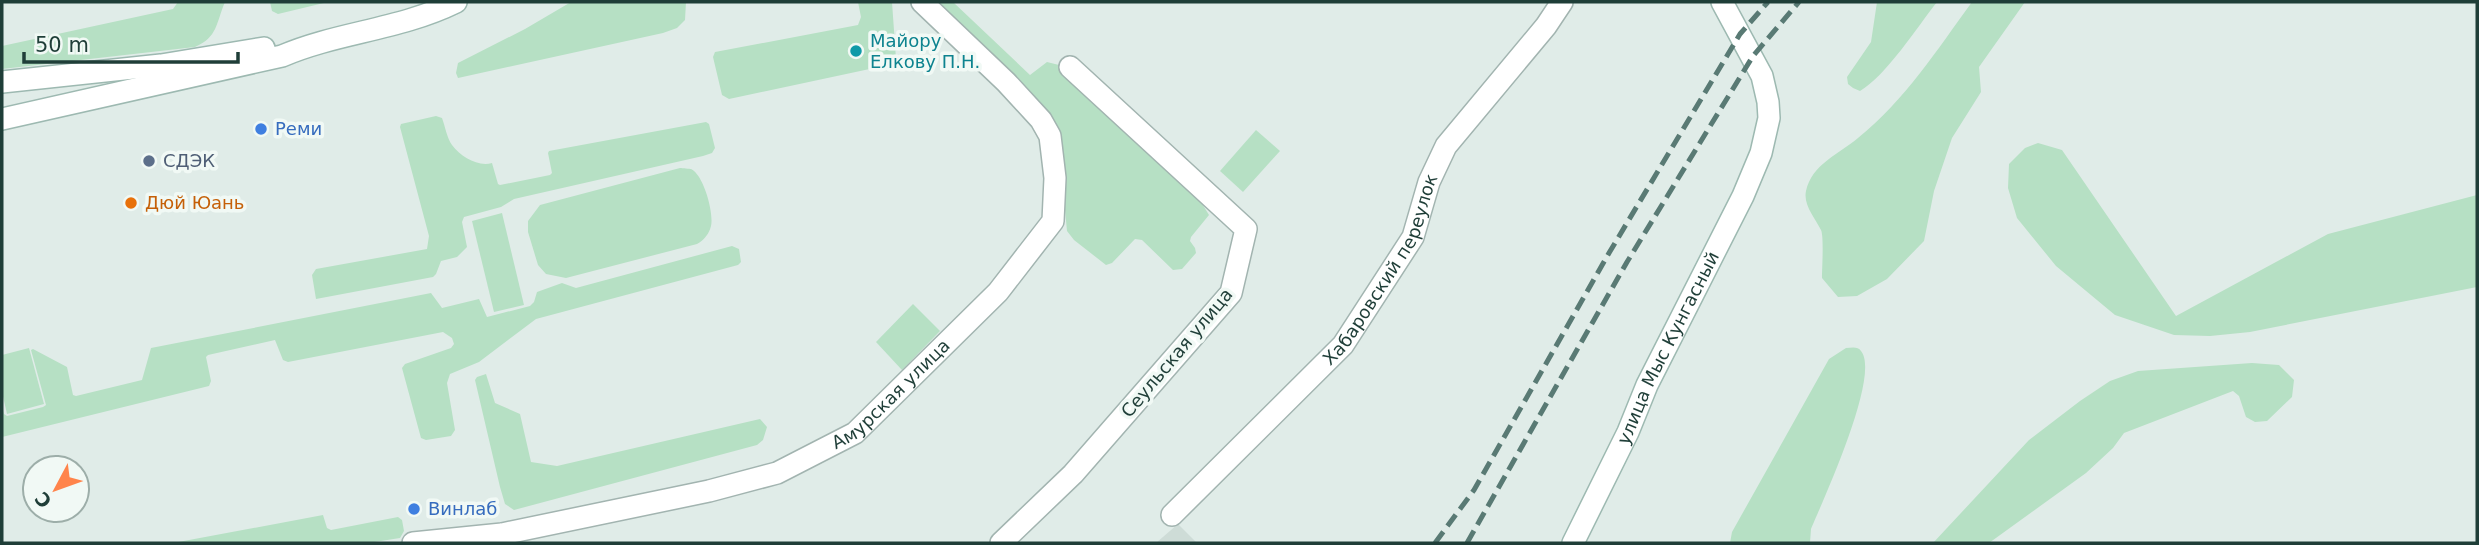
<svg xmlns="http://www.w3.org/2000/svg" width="2479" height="545" font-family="'DejaVu Sans',sans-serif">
	<rect width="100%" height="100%" fill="#e0ece8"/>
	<polygon fill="#cedcd7" points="1178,524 1197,543 1156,543"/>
	<g fill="#b6e0c4">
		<path d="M178 2H225C216 23 218 37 195 47L2 69V46L173 9Z"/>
		<polygon points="270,2 328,2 278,14 272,11"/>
		<polygon points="571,2 686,2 685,20 677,28 663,33 458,78 456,73 458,63 525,29"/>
		<polygon points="858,2 892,2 896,59 893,64 729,99 722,95 713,57 715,52 858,25 861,17"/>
		<polygon points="930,2 953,2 1030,75 1047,62 1059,65 1196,194 1209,215 1191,237 1190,241 1195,248 1196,253 1182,269 1173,270 1142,240 1135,239 1112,263 1106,265 1074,240 1067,231 1060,157"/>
		<path d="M1877 2H1937C1918 26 1886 76 1860 91L1853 88 1848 84 1847 77 1871 42Z"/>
		<path d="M1972 2H2025L1979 67 1981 92 1952 138 1934 191 1924 241 1887 279 1857 296 1838 297 1822 278C1822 268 1824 237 1821 230 1815 218 1803 205 1806 191 1812 164 1839 154 1858 138 1905 100 1937 50 1972 2Z"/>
		<path d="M436 116 442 118C445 126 447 138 452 145 461 157 478 167 492 163L498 184 500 185 550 175 552 173 548 153 549 151 706 122 709 124 715 148 712 153 703 156 514 199 501 207 464 217 462 222 467 247 457 257 441 261 436 274 433 277 316 299 312 275 316 269 427 249 429 236 400 127 401 124Z"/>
		<polygon points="1256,130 1280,151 1243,192 1220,171"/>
		<polygon points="2038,143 2062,150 2176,316 2328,234 2477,195 2477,287 2250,332 2210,336 2174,335 2115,315 2056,266 2017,218 2008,188 2009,164 2025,148"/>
		<path d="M680 168C682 168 690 169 691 169 704 175 714 214 711 226 709 234 704 240 697 244L566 278 546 274 538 265 528 232V221L540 205Z"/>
		<polygon points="502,213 524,305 494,312 472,221"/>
		<polygon points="732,246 739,249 741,262 738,265 536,319 479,362 450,374 447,383 455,430 451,436 426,440 421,438 402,368 405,364 451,348 454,344 452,338 443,332 288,362 283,360 275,340 208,355 206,357 211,381 209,386 2,437 2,405 4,414 7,416 43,407 46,405 31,350 33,349 67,367 73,395 76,396 142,380 151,348 431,293 442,308 479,299 487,317 530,306 534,302 537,292 562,283 576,288"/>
		<polygon points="913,304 940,331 902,370 876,342"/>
		<polygon points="29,348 44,404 7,414 2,392 2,355"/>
		<path d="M1846 348C1851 348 1858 346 1861 351 1881 375 1823 500 1811 529L1810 543H1730L1732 532 1829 359Z"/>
		<polygon points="2252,363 2279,365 2294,380 2292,397 2267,421 2255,422 2246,417 2239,396 2233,391 2124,433 2113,448 2086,473 1989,543 1933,543 2029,440 2080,401 2110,381 2138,371"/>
		<polygon points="486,374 495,403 520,414 531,462 557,466 760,419 767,427 763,440 757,445 514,510 505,504 500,487 475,380 477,377"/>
		<polygon points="323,515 327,528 331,530 398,517 402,520 404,531 400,538 368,543 173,543"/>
	</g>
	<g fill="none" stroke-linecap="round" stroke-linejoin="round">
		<defs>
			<g id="street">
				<path id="s1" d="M1172 515 1343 345 1413 237 1429 182 1446 146 1546 26 1562 2"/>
				<path id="s2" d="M413 543 502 534 709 491 777 473 855 433 998 292 1053 221 1055 178 1050 136 1041 120 1006 82 922 2"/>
				<polyline points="1001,543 1073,474 1231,293 1246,229 1070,67"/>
			</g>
			<g id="secondary">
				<polyline points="2,82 161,65 264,48"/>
				<path d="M2 119 282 56C338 32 399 30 456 2"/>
				<path id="s3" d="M1573 543 1628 432 1647 385 1743 196 1761 153 1769 118 1768 102 1762 76 1722 2"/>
			</g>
		</defs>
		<use href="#street" stroke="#a2b4b0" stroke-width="24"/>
		<use href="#secondary" stroke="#9db9b1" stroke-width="24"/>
		<use href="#street" stroke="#fff" stroke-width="21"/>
		<use href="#secondary" stroke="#fff" stroke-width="21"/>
		<g stroke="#597a74" stroke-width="5" stroke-dasharray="14 7" stroke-linecap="butt">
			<polyline points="1435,543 1474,490 1609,253 1740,34 1768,2"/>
			<polyline points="1467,543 1627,262 1753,56 1799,2"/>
		</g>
	</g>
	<circle fill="#0f9aa8" stroke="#f1f9f5" stroke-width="2.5" cx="856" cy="51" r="7"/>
	<g fill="#3f7fe0" stroke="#f1f9f5" stroke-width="2.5">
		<circle cx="261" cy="129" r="7"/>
		<circle cx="414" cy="509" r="7"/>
	</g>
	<circle fill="#5c6f8a" stroke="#f1f9f5" stroke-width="2.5" cx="149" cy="161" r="7"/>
	<circle fill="#e8710a" stroke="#f1f9f5" stroke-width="2.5" cx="131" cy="203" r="7"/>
	<g text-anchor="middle" stroke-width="7" stroke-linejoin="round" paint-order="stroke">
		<g font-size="18" fill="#0d838f" stroke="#f1f9f5" text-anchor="start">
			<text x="870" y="47">Майору<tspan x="870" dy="21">Елкову П.Н.</tspan></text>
		</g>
		<g font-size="18" fill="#366cbe" stroke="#f1f9f5" text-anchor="start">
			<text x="275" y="135">Реми</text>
			<text x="428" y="515">Винлаб</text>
		</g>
		<g font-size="18" fill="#4e5e75" stroke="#f1f9f5" text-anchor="start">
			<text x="163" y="167">СДЭК</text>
		</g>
		<g font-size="18" fill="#c56008" stroke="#f1f9f5" text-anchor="start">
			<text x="145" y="209">Дюй Юань</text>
		</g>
		<g font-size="18" fill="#1f3e38" stroke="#f1f9f5">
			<text dy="6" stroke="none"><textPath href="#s1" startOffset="326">Хабаровский переулок</textPath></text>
			<text dy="6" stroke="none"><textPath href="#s3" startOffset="217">улица Мыс Кунгасный</textPath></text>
			<text transform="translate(1177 353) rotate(-50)" y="6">Сеульская улица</text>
			<text dy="6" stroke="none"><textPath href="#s2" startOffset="511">Амурская улица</textPath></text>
		</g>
	</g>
	<rect width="2479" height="545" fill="none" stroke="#1f3e38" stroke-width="7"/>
	<g transform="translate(56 489) rotate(229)"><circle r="33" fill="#f1f9f5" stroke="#9daea9" stroke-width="2"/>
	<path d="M0-5L12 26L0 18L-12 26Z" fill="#ff844b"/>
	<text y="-10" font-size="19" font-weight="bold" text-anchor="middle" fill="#1f3e38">С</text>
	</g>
	<path d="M24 52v10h214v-10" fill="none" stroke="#1f3e38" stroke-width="3.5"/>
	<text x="35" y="52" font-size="21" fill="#1f3e38" stroke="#f1f9f5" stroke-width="5" paint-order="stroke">50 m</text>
</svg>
